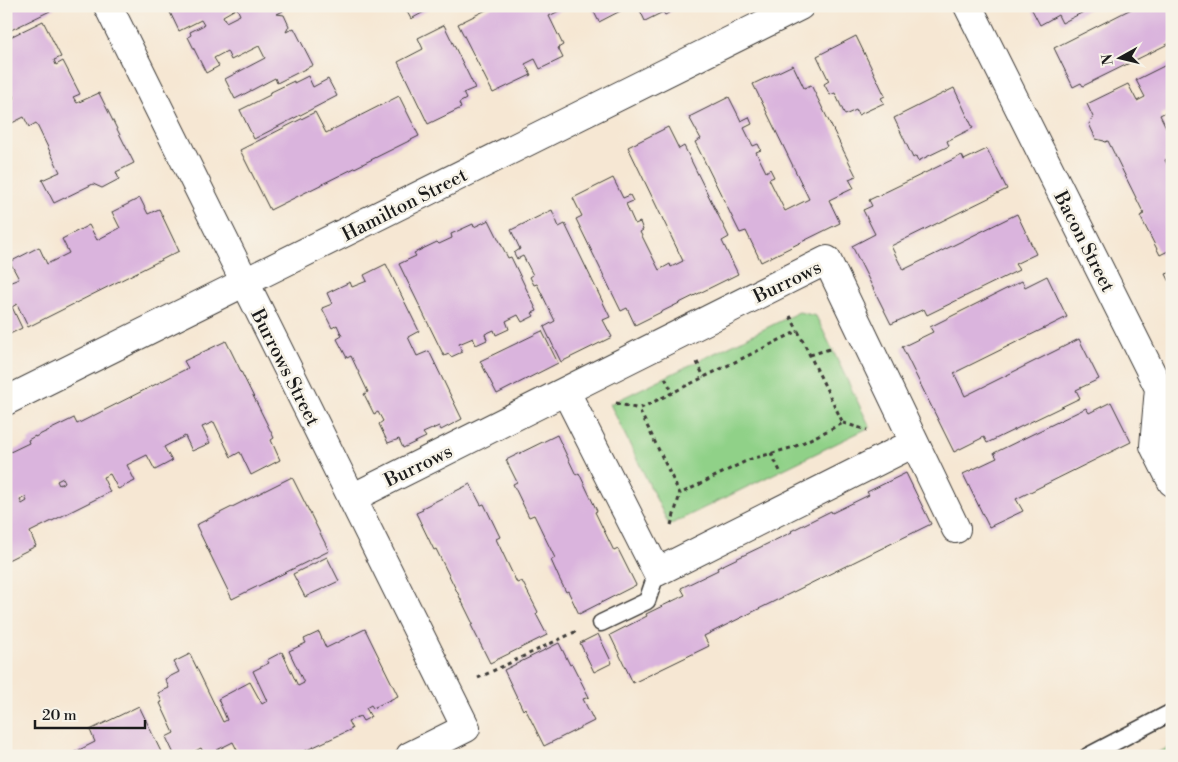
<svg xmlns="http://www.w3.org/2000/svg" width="1178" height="762" font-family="'Libre Bodoni',serif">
	<rect width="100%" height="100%" fill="#f7f3e8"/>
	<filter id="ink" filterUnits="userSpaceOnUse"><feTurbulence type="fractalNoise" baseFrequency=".02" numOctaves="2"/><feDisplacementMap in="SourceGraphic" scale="10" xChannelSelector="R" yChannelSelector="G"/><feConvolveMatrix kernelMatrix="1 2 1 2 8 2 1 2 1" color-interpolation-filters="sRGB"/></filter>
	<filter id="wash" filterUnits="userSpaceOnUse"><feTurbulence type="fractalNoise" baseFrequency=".0096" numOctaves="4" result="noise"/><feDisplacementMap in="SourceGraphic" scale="20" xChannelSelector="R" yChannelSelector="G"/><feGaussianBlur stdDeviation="1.12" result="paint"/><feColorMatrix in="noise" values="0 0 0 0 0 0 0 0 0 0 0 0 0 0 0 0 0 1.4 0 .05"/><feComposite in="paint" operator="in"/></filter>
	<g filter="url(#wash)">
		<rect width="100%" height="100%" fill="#f6e7d3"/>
		<g fill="#90d188" stroke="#567652">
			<polygon points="799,312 816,316 870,427 669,525 610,404"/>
			<polygon points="1172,746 1172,756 1151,756"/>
		</g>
		<g id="blocks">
			<g fill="#dab4dd" fill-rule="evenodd">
				<polygon points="6,6 53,6 54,9 7,32"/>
				<path d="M167 6H281L283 11 277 14 284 15 289 26 286 32 294 28 313 65 277 83 275 78 235 99 225 79 265 58 259 46 231 60 227 51 214 58 219 66 206 73 188 37 191 35 190 32 204 25 201 20 179 31ZM237 8 240 15 226 22 223 16Z"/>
				<polygon points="404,6 435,6 411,19"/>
				<polygon points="494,6 569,6 549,16 563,45 558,48 563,58 540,69 535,59 525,64 531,75 493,93 458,24"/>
				<polygon points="591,6 630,6 599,22"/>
				<polygon points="638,6 681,6 665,15 663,12 645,21"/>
				<polygon points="1030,6 1095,6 1062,23 1058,15 1040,25"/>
				<polygon points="1137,6 1166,6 1172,18 1172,42 1083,86 1081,83 1073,87 1054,48"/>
				<polygon points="43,21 61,57 54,60 56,65 63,61 80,94 73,97 77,103 99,93 134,163 116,172 119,179 102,188 93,184 54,203 42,180 60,172 36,123 29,127 24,117 6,126 6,101 14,98 6,80 6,39"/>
				<polygon points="444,25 475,88 463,93 466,99 459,103 461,108 428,124 398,62 423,49 418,38"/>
				<polygon points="856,36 885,96 881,98 884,103 858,115 856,110 845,115 835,93 830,95 824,84 829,81 817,56"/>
				<polygon points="1172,62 1172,124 1166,112 1160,115 1169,133 1172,132 1172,160 1170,157 1165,160 1172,174 1172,249 1160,255 1140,216 1144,214 1108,141 1105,142 1104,141 1096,139 1089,124 1093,117 1087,104 1128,84 1137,101 1145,97 1136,80"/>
				<polygon points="793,65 804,88 811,85 856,176 849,179 854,188 829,200 840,223 761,262 746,231 740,233 695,142 701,139 689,117 729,97 741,121 749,117 752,124 744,128 753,146 758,144 761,150 756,152 766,172 770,169 774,177 769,179 785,211 809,199 753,84"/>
				<polygon points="308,76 313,87 328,79 337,96 254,139 240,110 270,95 269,93 294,81 294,83"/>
				<polygon points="954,88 973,128 947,141 949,146 918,161 916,156 913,158 894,118"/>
				<polygon points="399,96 419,136 270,210 240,150 315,112 326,133"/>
				<polygon points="668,127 679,149 684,146 729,237 722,241 738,274 635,325 627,308 621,311 576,219 582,216 573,198 613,178 623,198 630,195 633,201 626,204 635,224 640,222 643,230 640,232 659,270 670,264 671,267 683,261 628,147"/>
				<polygon points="987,149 1007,189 891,246 903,270 1017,214 1036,254 1015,264 1019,270 927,315 924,309 891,324 852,246 875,234 863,210 872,206 869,200 962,155 964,160"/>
				<polygon points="140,198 148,214 159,209 179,251 28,327 17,304 12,307 22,328 6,336 6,284 19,279 10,262 39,247 47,264 69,253 62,239 89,225 97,240 120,228 112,212"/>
				<polygon points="552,210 559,227 565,224 610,317 603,320 612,337 561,362 544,327 555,321 537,284 534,285 530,277 533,275 523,256 517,259 514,253 520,249 511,230"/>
				<polygon points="489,220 508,258 511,257 537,311 532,313 534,316 522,322 518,315 506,321 509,329 496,335 494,330 485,334 487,340 476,345 473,338 459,344 462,352 451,357 449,354 444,356 399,264 416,256 414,253 437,242 439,244 452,238 451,234 473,224 474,227"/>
				<polygon points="386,264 419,331 408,337 417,356 429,351 462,419 441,430 439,426 423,433 426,437 403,448 399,439 388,443 379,424 383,421 378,412 374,414 364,394 368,392 351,356 347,358 337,339 342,336 337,325 332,328 322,308 332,304 327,293 350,282 352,287 367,281 364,275"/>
				<polygon points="1172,272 1172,286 1166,274"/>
				<polygon points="1047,276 1067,317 954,373 965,396 1079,339 1099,379 1076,390 1080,398 987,443 984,437 954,452 902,347 933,332 930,327 1022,281 1025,287"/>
				<polygon points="542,331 558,363 497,394 480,361"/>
				<path d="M226 341 274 438 271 440 280 460 251 475 240 452 231 457 214 422 202 427 210 443 192 451 185 436 164 447 172 461 155 470 147 455 127 465 135 481 118 489 110 474 103 477 110 492 30 532 36 546 8 560 6 556V454L29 443 28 440 35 436V437L74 418 77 424 188 368 184 361ZM63 478 65 482 59 485 57 481ZM25 497 27 501 22 504 20 500Z"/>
				<polygon points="1111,402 1131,442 1016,499 1023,511 989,527 963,474 997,458 994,453 1086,408 1089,413"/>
				<polygon points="557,435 576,475 579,473 597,511 595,512 614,551 618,549 636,585 579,614 568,591 566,592 559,578 551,560 555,558 534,515 529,517 513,484 517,482 506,460"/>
				<polygon points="906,473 931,524 704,636 709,646 633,683 610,635 647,616 646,614 685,595 681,588 718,570 717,568 792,532 791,531 831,511 832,513 869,495 867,492"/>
				<polygon points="292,477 329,551 232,599 196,525"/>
				<polygon points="470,484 481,505 484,504 500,537 496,539 517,583 522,581 538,612 536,614 547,635 490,663 471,625 473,624 436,549 434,550 416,513 423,510 422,508"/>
				<polygon points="327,557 339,581 305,597 293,574"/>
				<polygon points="365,629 398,696 373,708 371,705 366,708 371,717 363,721 360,716 348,721 352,729 294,756 240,756 233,742 217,750 221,756 210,756 209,754 205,756 201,748 186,756 184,753 178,756 175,756 166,737 174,733 160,703 162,702 158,693 169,688 165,679 179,672 174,662 190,654 223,722 227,720 218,699 250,682 262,704 267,701 253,671 269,663 267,660 282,652 298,686 304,683 289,651 306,643 304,639 319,632 326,648"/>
				<polygon points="598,634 612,663 594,672 580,643"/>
				<polygon points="559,643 570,665 572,664 589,697 583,699 594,721 544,746 525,708 523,710 504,670"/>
				<polygon points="139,706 163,756 67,756 95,742 90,730"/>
			</g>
		</g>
	</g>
	<g filter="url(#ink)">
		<use href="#blocks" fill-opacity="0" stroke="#3d3a37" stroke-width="1"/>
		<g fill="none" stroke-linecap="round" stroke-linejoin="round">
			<defs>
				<g id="service">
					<polyline points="601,623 647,601 657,572"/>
					<polyline points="1088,756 1172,712"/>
				</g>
				<g id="minor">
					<polyline points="108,6 466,728 410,756"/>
					<polyline points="968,6 1159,388 1154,446 1172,482"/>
					<polyline points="566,392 657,572 914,443"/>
					<polyline points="6,401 800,6"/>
					<polyline points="352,498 827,260 956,529"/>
				</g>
			</defs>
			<use href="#service" stroke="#3d3a37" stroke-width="19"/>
			<use href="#minor" stroke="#3d3a37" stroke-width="30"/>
			<g stroke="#3d3a37" stroke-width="3" stroke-dasharray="4 4" stroke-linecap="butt">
				<polyline points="790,316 798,331"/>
				<polyline points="810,355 833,348"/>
				<polyline points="697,362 704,377"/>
				<polyline points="665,378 673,393"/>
				<polyline points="616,403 639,409"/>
				<polyline points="843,423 867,430"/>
				<polyline points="771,453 781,473"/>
				<polyline points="671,525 680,494 639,409 798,331 843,423 794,447 748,460 680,494"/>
				<polyline points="478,678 577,631"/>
			</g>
			<use href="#service" stroke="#fff" stroke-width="16"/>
			<use href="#minor" stroke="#fff" stroke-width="28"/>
		</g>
	</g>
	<g text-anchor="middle" stroke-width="5" stroke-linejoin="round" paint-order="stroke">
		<g font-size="19" fill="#1c1c1c" stroke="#f7f3e8">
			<text transform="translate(404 204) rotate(-27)" y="7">Hamilton Street</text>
			<text transform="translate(1085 241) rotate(63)" y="7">Bacon Street</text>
			<text transform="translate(787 281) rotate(-26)" y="7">Burrows</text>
			<text transform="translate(286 367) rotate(63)" y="7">Burrows Street</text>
			<text transform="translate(418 465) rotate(-26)" y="7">Burrows</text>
		</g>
	</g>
	<rect width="1178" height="762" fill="none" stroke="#f7f3e8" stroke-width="25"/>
	<g transform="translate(1120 58) rotate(262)" stroke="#f7f3e8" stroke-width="4" paint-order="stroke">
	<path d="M0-4L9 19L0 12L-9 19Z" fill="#1c1c1c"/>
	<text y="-8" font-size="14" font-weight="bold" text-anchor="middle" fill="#1c1c1c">N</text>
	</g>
	<path d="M35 720v8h110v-8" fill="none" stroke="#1c1c1c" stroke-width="2.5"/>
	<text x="42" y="720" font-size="15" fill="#1c1c1c" stroke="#f7f3e8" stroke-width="4" paint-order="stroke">20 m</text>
</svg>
